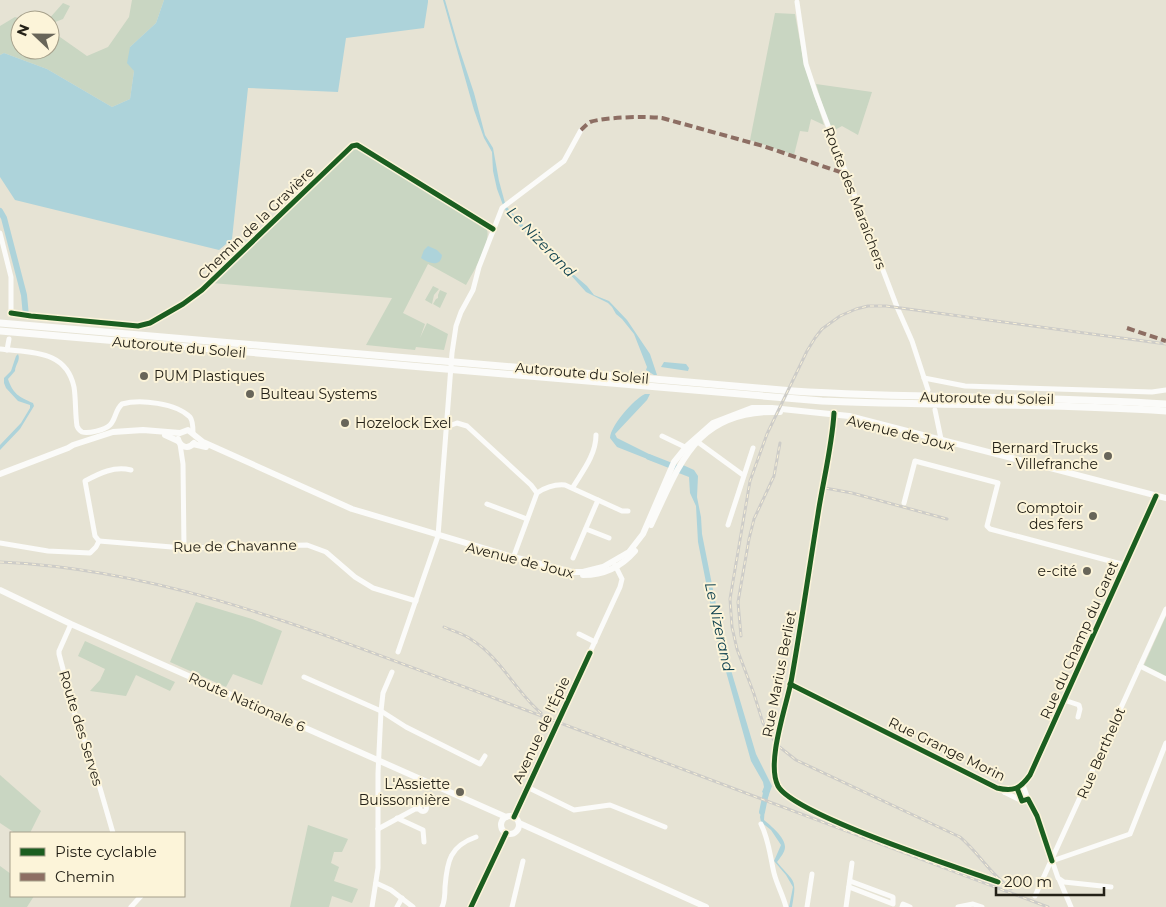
<svg xmlns="http://www.w3.org/2000/svg" width="1166" height="907" font-family="Montserrat,sans-serif">
	<rect width="100%" height="100%" fill="#e6e3d4"/>
	<g fill="#c9d6c2">
		<polygon points="132,0 164,0 156,23 130,47 134,71 130,99 112,107 47,69 4,53 0,55 0,26 15,17 24,20 20,20 20,50 50,50 50,30 87,56 108,47 129,17"/>
		<polygon points="63,3 70,6 63,19 50,24 50,20 48,20"/>
		<polygon points="775,13 795,14 804,64 824,125 811,119 808,132 800,131 794,155 750,140"/>
		<polygon points="816,84 872,92 858,135 842,126 831,132"/>
		<path d="M355 147 487 229C491 244 473 272 466 285L428 264 403 313 425 324 420 338 427 323 448 334 444 350 416 347 415 350 366 345 392 298 212 283Z"/>
		<polygon points="433,286 439,289 434,295 432,304 425,300"/>
		<polygon points="440,290 447,293 440,308 433,304 436,299 438,298 438,295"/>
		<polygon points="196,602 252,619 282,631 262,685 233,674 226,687 170,662"/>
		<polygon points="1166,616 1166,676 1144,665"/>
		<polygon points="85,641 175,682 170,691 136,675 126,696 90,691 100,680 105,669 78,656"/>
		<polygon points="0,775 41,811 30,833 15,833 0,823"/>
		<polygon points="308,825 348,839 342,852 334,852 331,863 339,867 334,881 358,889 352,903 332,896 329,907 290,907"/>
		<polygon points="0,866 11,874 11,896 34,896 27,907 0,907"/>
	</g>
	<g fill="#add3da">
		<polygon points="164,0 428,0 428,2 424,28 346,38 338,92 248,88 232,239 219,250 15,200 0,177 0,55 4,53 47,69 112,107 130,99 134,71 127,63 130,47 156,23"/>
		<polygon points="443,0 445,0 458,45 474,93 485,135 493,148 499,181 505,203 503,205 497,189 493,171 492,152 484,138 474,110"/>
		<polygon points="506,206 530,233 539,240 548,250 557,256 573,274 587,286 594,295 609,301 627,320 650,354 657,375 654,375 646,370 647,367 634,334 622,319 616,314 612,307 608,303 586,292 558,261 516,223 504,208"/>
		<path d="M428 246 437 250 442 255C441 267 429 264 421 258L424 250Z"/>
		<path d="M18 354C21 360 15 365 15 371L8 379C13 394 19 397 33 403L34 406 20 429 0 450V445L21 423 30 408V405L18 401 6 388 4 383V378L11 371 16 356Z"/>
		<polygon points="664,362 686,364 689,368 688,371 661,367"/>
		<path d="M645 394H650L647 400 615 434 617 438 657 458 655 462 617 447 610 438C611 425 633 400 645 394Z"/>
		<polygon points="683,465 694,470 698,476 697,497 701,517 702,534 725,650 756,754 772,786 768,797 762,792 764,787 763,782 751,761 718,643 698,542 696,506 690,493 689,477 676,472"/>
		<path d="M763 804 765 805 764 820C771 826 785 837 785 847 785 852 780 858 777 862 795 884 797 877 792 907H789L793 887 786 875 774 861 781 845 771 830 761 822 760 817Z"/>
	</g>
	<g fill="none" stroke-linecap="round" stroke-linejoin="round">
		<g stroke="#add3da" stroke-width="6">
			<polyline points="0,211 4,218 24,295 26,316"/>
			<polyline points="649,457 677,468"/>
			<polyline points="762,812 767,788"/>
		</g>
		<g stroke="#fbfbf9" stroke-width="5">
			<polyline points="797,2 806,64 816,94 897,307 912,341 928,390"/>
			<polyline points="0,233 11,277 11,313 31,316 138,326 150,323 183,304 202,290 352,146 357,145 493,229"/>
			<path d="M0 349C30 353 66 349 74 387 76 399 75 413 77 426 78 429 79 430 82 432 88 434 105 430 110 425 116 419 115 410 122 404 140 399 176 403 190 417 193 421 193 428 193 433"/>
			<polyline points="7,350 9,339"/>
			<polyline points="924,378 965,386 1152,392 1166,390"/>
			<polyline points="935,410 941,439 940,443"/>
			<path d="M834 413C832 447 823 481 818 514 809 570 801 626 791 682 786 707 766 763 778 786 794 815 960 868 998 882"/>
			<polyline points="446,427 457,423 467,426 531,485 537,493"/>
			<polyline points="662,436 687,448"/>
			<polyline points="695,440 743,475"/>
			<polyline points="180,444 183,464 184,548"/>
			<path d="M573 487C582 472 596 455 596 435"/>
			<polyline points="904,503 915,461 998,483 987,526 990,529 1125,565"/>
			<polyline points="487,504 527,519"/>
			<polyline points="728,525 753,448"/>
			<polyline points="586,529 609,538"/>
			<polyline points="99,541 184,548 307,545 326,552 355,577 373,588 416,601"/>
			<path d="M99 541 95 536 85 481C100 473 114 466 131 470"/>
			<polyline points="0,543 48,551 90,553 96,547 99,541"/>
			<polyline points="573,558 598,500"/>
			<path d="M512 561 537 493C546 487 554 484 565 485L622 511H628"/>
			<polyline points="71,624 59,651 59,654 77,722 91,757 113,833"/>
			<polyline points="579,634 595,642"/>
			<polyline points="398,652 438,536 452,353 456,326 461,312 473,290 479,267 502,208 564,161 581,130"/>
			<polyline points="1140,666 1166,679"/>
			<polyline points="304,677 381,711 406,727 480,764 485,756"/>
			<path d="M790 684 997 788C1013 792 1020 789 1030 775L1156 496"/>
			<polyline points="1064,700 1079,705 1080,709 1078,717"/>
			<polyline points="1023,785 1028,799 1037,816 1058,878 1064,882 1111,887"/>
			<polyline points="527,787 574,810 610,805 665,827"/>
			<polyline points="1004,792 1022,801"/>
			<circle cx="423" cy="808" r="3.5"/>
			<polyline points="514,817 620,587 622,579 615,565"/>
			<polyline points="397,818 423,830 424,842"/>
			<path d="M761 824C769 840 770 856 774 873 777 885 783 895 786 907"/>
			<polyline points="378,829 415,809 420,809"/>
			<polyline points="1052,861 1130,834 1166,743"/>
			<polyline points="1059,879 1071,907"/>
			<polyline points="376,883 391,890 413,907"/>
			<polyline points="849,887 893,904 893,897 850,881"/>
			<polyline points="1035,896 1166,609"/>
			<polyline points="131,907 141,896"/>
			<polyline points="372,907 378,868 378,773 381,711 383,693 392,672"/>
			<polyline points="397,907 402,898"/>
			<path d="M442 907C445 901 445 894 445 887 447 861 450 846 476 837"/>
			<polyline points="471,907 506,833"/>
			<polyline points="512,907 523,861"/>
			<polyline points="807,907 812,874"/>
			<polyline points="846,907 852,863"/>
			<polyline points="902,907 903,904 910,907"/>
			<polyline points="958,907 973,904 982,907"/>
		</g>
		<g stroke="#fbfbf9" stroke-width="6">
			<polyline points="165,435 178,441"/>
			<path d="M178 439C180 447 188 450 194 443"/>
			<polyline points="193,444 206,447"/>
			<polyline points="0,474 68,448 73,445 113,432 143,430 180,433 188,430 203,442 352,509 513,557 572,572 583,572 603,567 629,552 643,534 674,462 687,446 713,423 752,408 772,408 849,416 1166,498"/>
			<path d="M651 525C681 461 697 409 780 412"/>
			<path d="M583 575C604 575 622 566 635 551"/>
			<polyline points="0,590 71,624 506,817"/>
			<circle cx="510" cy="825" r="9"/>
			<polyline points="519,823 706,907"/>
		</g>
		<g stroke="#fbfbf9" stroke-width="7">
			<path d="M0 323 793 391C917 399 1042 395 1166 404"/>
			<path d="M0 331 822 401C937 406 1052 403 1166 411"/>
		</g>
		<defs>
			<g id="rail">
				<polyline points="825,488 852,493 947,519"/>
				<path d="M0 562C174 570 325 636 486 695 673 765 860 837 1048 907"/>
				<path d="M444 627C453 631 464 634 472 640 500 657 516 692 541 713"/>
				<polyline points="741,636 738,602 749,539 754,519 774,476 780,443"/>
				<path d="M1011 889C991 875 979 853 960 837L796 760 777 745 763 723 754 694 737 649 732 627 730 599 750 481 767 434 807 351 815 338 822 329 840 316 856 309 868 306H886L1166 344"/>
			</g>
		</defs>
		<use href="#rail" stroke="#cdccc8" stroke-width="3"/>
		<use href="#rail" stroke="#fcf4d9" stroke-width="1" stroke-dasharray="4" stroke-linecap="butt"/>
		<g stroke="#8d6e63" stroke-width="4" stroke-dasharray="8 4" stroke-linecap="butt">
			<path d="M581 130C584 127 587 124 590 122 605 117 646 116 662 118L763 146 846 174"/>
			<polyline points="1127,328 1166,341"/>
		</g>
		<defs>
			<g id="cycleway">
				<polyline points="11,313 31,316 138,326 150,323 183,304 202,290 352,146 357,145 493,229"/>
				<path d="M834 413C832 447 823 481 818 514 809 570 801 626 791 682 786 707 766 763 778 786 794 815 960 868 998 882"/>
				<path d="M790 684 997 788C1013 792 1020 789 1030 775L1156 496"/>
				<polyline points="1017,788 1022,801 1028,799 1037,816 1052,861"/>
				<polyline points="514,817 590,653"/>
				<polyline points="471,907 506,833"/>
			</g>
		</defs>
		<use href="#cycleway" stroke="#fcf4d9" stroke-width="8"/>
		<use href="#cycleway" stroke="#1b5e20" stroke-width="5"/>
	</g>
	<g fill="#686559" stroke="#fcf4d9" stroke-width="2">
		<circle cx="144" cy="376" r="5"/>
		<circle cx="250" cy="394" r="5"/>
		<circle cx="345" cy="423" r="5"/>
		<circle cx="1108" cy="456" r="5"/>
		<circle cx="1093" cy="516" r="5"/>
		<circle cx="1087" cy="571" r="5"/>
		<circle cx="460" cy="792" r="5"/>
	</g>
	<g text-anchor="middle" stroke-width="4" stroke-linejoin="round" paint-order="stroke">
		<g font-size="14" fill="#242117" stroke="#fcf4d9">
			<text transform="translate(855 198) rotate(69)" y="5">Route des Maraîchers</text>
			<text transform="translate(256 223) rotate(-44)" y="5">Chemin de la Gravière</text>
			<text transform="translate(179 347) rotate(5)" y="5">Autoroute du Soleil</text>
			<text transform="translate(582 373) rotate(5)" y="5">Autoroute du Soleil</text>
			<text transform="translate(987 398) rotate(1)" y="5">Autoroute du Soleil</text>
			<text transform="translate(901 433) rotate(14)" y="5">Avenue de Joux</text>
			<text transform="translate(235 546) rotate(-1)" y="5">Rue de Chavanne</text>
			<text transform="translate(520 560) rotate(14)" y="5">Avenue de Joux</text>
			<text transform="translate(1079 640) rotate(-66)" y="5">Rue du Champ du Garet</text>
			<text transform="translate(779 674) rotate(-79)" y="5">Rue Marius Berliet</text>
			<text transform="translate(247 702) rotate(24)" y="5">Route Nationale 6</text>
			<text transform="translate(81 728) rotate(73)" y="5">Route des Serves</text>
			<text transform="translate(541 730) rotate(-65)" y="5">Avenue de l'Épie</text>
			<text transform="translate(947 749) rotate(26)" y="5">Rue Grange Morin</text>
			<text transform="translate(1101 753) rotate(-66)" y="5">Rue Berthelot</text>
		</g>
		<g font-size="14" fill="#242117" stroke="#fcf4d9" text-anchor="end">
			<text x="154" y="381" text-anchor="start">PUM Plastiques</text>
			<text x="260" y="399" text-anchor="start">Bulteau Systems</text>
			<text x="355" y="428" text-anchor="start">Hozelock Exel</text>
			<text x="1098" y="453">Bernard Trucks<tspan x="1098" dy="16">- Villefranche</tspan></text>
			<text x="1083" y="513">Comptoir<tspan x="1083" dy="16">des fers</tspan></text>
			<text x="1077" y="576">e-cité</text>
			<text x="450" y="789">L'Assiette<tspan x="450" dy="16">Buissonnière</tspan></text>
		</g>
		<g font-size="15" font-style="italic" fill="#11424f" stroke="#fcf4d9">
			<text transform="translate(541 242) rotate(46)" y="5">Le Nizerand</text>
			<text transform="translate(719 627) rotate(78)" y="5">Le Nizerand</text>
		</g>
	</g>
	<rect x="10" y="832" width="175" height="65" fill="#fcf4d9" stroke="#a6a08b"/>
	<rect x="20" y="848" width="25" height="8" fill="#1b5e20" stroke="#a6a08b"/>
	<text x="55" y="857" font-size="15" fill="#242117">Piste cyclable</text>
	<rect x="20" y="873" width="25" height="8" fill="#8d6e63" stroke="#a6a08b"/>
	<text x="55" y="882" font-size="15" fill="#242117">Chemin</text>
	<g transform="translate(35 35) rotate(292)"><circle r="24" fill="#fcf4d9" stroke="#a6a08b"/>
	<path d="M0-4L9 19L0 12L-9 19Z" fill="#686559"/>
	<text y="-8" font-size="14" font-weight="bold" text-anchor="middle" fill="#242117">N</text>
	</g>
	<path d="M996 887v8h108v-8" fill="none" stroke="#242117" stroke-width="2.5"/>
	<text x="1004" y="887" font-size="15" fill="#242117" stroke="#fcf4d9" stroke-width="4" paint-order="stroke">200 m</text>
</svg>
